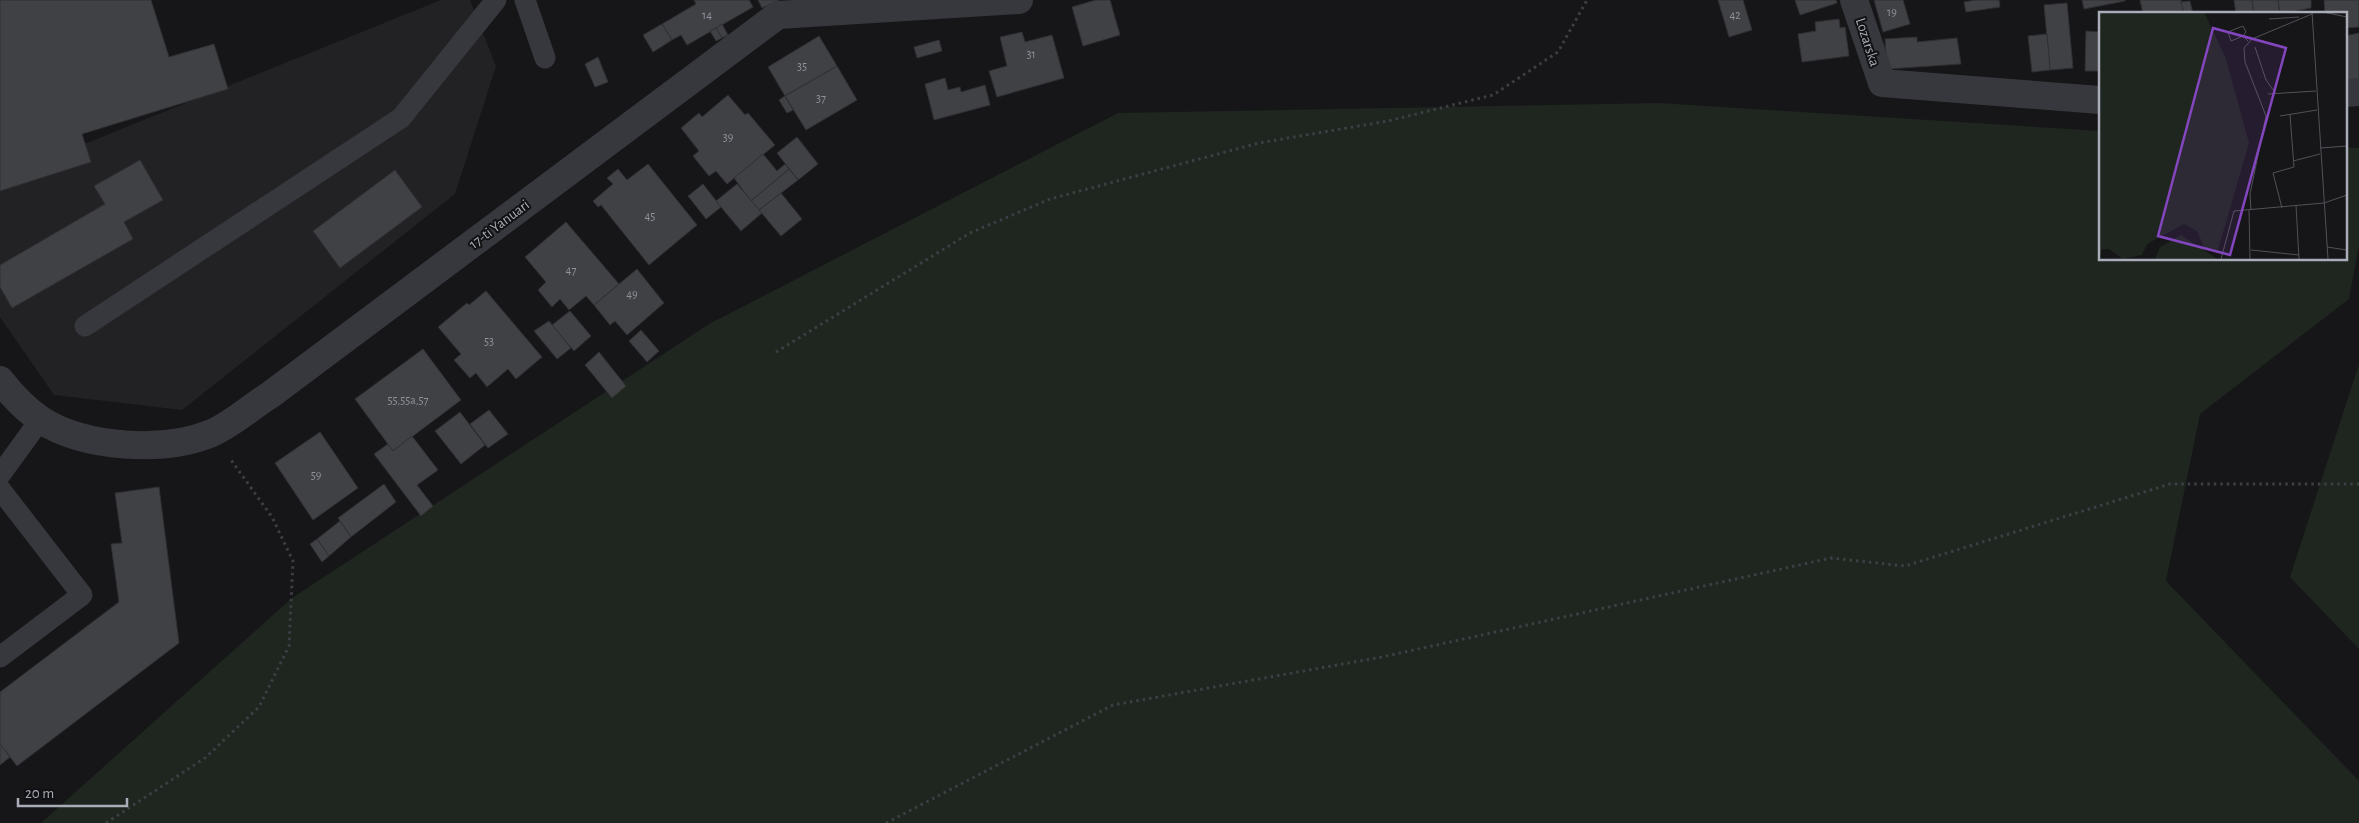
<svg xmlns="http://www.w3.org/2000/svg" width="2359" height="823" font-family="'Alegreya Sans',sans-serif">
	<rect width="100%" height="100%" fill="#161618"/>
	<polygon fill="#222225" points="441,0 470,0 496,66 455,194 182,410 54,395 0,317 0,178"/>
	<g fill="#1e261f">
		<polygon points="1659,103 2100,131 2100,259 2345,259 2345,147 2359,148 2359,245 2349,299 2200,414 2166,581 2359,781 2359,823 41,823 292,598 709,324 1118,113"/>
		<polygon points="2359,364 2359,649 2290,577"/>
	</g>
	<g fill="#404145" stroke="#303034">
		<polygon points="0,0 151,0 169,57 214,44 228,89 82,134 91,162 0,191"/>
		<polygon points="694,0 749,0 753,7 687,45 681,35 672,40 662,24 696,4"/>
		<polygon points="758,0 779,0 762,8"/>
		<polygon points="1096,0 1110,0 1120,35 1083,46 1072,7"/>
		<polygon points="1718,0 1743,0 1752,30 1729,37"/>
		<polygon points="1795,0 1836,0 1837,3 1800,15"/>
		<polygon points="1874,0 1903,0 1910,24 1883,32"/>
		<polygon points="1976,0 1999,0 2000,7 1966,12 1964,2"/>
		<polygon points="2082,0 2125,0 2125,1 2084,9"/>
		<polygon points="2140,0 2181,0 2184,14 2143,14"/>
		<polygon points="2234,0 2252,0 2254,14 2236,14"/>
		<polygon points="2252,0 2278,0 2280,12 2254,14"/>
		<polygon points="2278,0 2311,0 2311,8 2280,14"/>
		<polygon points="2324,0 2359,0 2359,27 2345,28 2345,14 2325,14"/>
		<polygon points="2190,1 2193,14 2184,14 2181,2"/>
		<polygon points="2067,3 2073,68 2050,70 2044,5"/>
		<polygon points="1839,19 1840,28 1845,27 1849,56 1802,62 1798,34 1816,31 1815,22"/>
		<polygon points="662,24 672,40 653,52 643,35"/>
		<polygon points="722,24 728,35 722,38 716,28"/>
		<polygon points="716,28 722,38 716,41 710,31"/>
		<polygon points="2086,31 2100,32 2100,71 2085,71"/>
		<polygon points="1022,32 1025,42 1052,35 1064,78 997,97 989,71 1007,66 1000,37"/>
		<polygon points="2359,33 2359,79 2345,82 2345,36"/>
		<polygon points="2047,34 2050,70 2032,72 2028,36"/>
		<polygon points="819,36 837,66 785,96 768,67"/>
		<polygon points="1917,37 1917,42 1957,38 1961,64 1887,69 1885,39"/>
		<polygon points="939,40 942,51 917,58 914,47"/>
		<polygon points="598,57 608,82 595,87 585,64"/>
		<polygon points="837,66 857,100 806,130 785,96"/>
		<polygon points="945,78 948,90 960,87 961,92 985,85 990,105 934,120 925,84"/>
		<polygon points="728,95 745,115 748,113 775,145 727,184 716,171 709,176 693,156 699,151 681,128 699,113 702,117"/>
		<polygon points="785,96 793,110 787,113 779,100"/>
		<polygon points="797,137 818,164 798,180 777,153"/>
		<polygon points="763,154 777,171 785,164 789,169 751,201 734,178"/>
		<polygon points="140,160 163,200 124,222 133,239 12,308 0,287 0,265 105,204 94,186"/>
		<polygon points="648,164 697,225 649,265 601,205 598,207 593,201 613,184 607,178 618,169 627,180"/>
		<polygon points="789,169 798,180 759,210 751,201"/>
		<polygon points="395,170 422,207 340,268 313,231"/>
		<polygon points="703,184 721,207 706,219 688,196"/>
		<polygon points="737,184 762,213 741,231 716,201"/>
		<polygon points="781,193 802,219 781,236 759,210"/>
		<polygon points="566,222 619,284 594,305 586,296 569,310 560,299 552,307 538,290 546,282 525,257"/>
		<polygon points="637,269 664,303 627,335 615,321 610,325 594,305"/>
		<polygon points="486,291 542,357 516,379 508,369 487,387 476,373 470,378 454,360 461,354 438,327 467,303 469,305"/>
		<polygon points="570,311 591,336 574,351 552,325"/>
		<polygon points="549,321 571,348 557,359 534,331"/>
		<polygon points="641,330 659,351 647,362 629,341"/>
		<polygon points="423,349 461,400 393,451 355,399"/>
		<polygon points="599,352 626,386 612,398 585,365"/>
		<polygon points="489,410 508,434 488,448 470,424"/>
		<polygon points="460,412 485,445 461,464 435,431"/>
		<polygon points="320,432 358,488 313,520 275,463"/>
		<polygon points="412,436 438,470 417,485 433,506 421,516 374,454 388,444 393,451"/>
		<polygon points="384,484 396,502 351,537 338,518"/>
		<polygon points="159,487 179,643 17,766 0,744 0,692 119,602 111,544 122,543 115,493"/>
		<polygon points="340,521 351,537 329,556 317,539"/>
		<polygon points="317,539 329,556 322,562 310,544"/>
		<polygon points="0,744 10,757 0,765"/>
	</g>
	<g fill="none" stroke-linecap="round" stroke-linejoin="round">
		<g stroke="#3d3f44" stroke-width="3" stroke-dasharray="2.5 4" stroke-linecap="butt">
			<polyline points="776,352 970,233 1050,199 1259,143 1388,121 1493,95 1558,52 1587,0"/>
			<polyline points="106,823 205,758 259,707 289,646 293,561 272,517 231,460"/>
			<polyline points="886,823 1113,705 1382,657 1831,558 1905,566 2170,484 2359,484"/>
		</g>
		<g stroke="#37383d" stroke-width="21">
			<polyline points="525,0 545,58"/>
			<polyline points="85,326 401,118 496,0"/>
			<polyline points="0,475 40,420"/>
			<polyline points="0,489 82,595 0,657"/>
		</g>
		<g stroke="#37383d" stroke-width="28">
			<polyline points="1854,0 1882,83 2100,100"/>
			<polyline points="2345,93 2359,92"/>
			<path d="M0 380C11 394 26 410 41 420 85 448 164 453 212 433 232 424 251 407 270 395L778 15 1019 0"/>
		</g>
	</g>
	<g text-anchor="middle" stroke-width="4" stroke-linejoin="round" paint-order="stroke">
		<g font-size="12" fill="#8e929b">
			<text x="1892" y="16">19</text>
			<text x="707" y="19">14</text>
			<text x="1735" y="19">42</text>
			<text x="1031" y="58">31</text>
			<text x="802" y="70">35</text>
			<text x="821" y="102">37</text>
			<text x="728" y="141">39</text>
			<text x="650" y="220">45</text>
			<text x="571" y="274">47</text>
			<text x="632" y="298">49</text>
			<text x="489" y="345">53</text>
			<text x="408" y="404">55,55a,57</text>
			<text x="316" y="479">59</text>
		</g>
		<g font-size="15" fill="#a8adb8" stroke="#111113">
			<text transform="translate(1868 42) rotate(72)" y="5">Lozarska</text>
			<text transform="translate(499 224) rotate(-37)" y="5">17-ti Yanuari</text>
		</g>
	</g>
	<g transform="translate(2099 12)">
		<rect width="248" height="248" fill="#161618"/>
		<path d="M0 0H105L127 47 150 131 118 241 105 235 98 219 85 212 48 232 43 243 24 247 10 237H3L0 247ZM82 223 117 246V247H56L61 235Z" fill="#1e261f"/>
		<path fill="none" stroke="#505258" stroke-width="1" d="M213 0 229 247M224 0 248 5M170 7 200 5M144 24 132 29 129 20 144 14 147 20 144 24 149 29M156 35 167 68 177 82M169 82 217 79M181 104 218 98M221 136 248 134M194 149 221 142M197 193 200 247M183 196 174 161 195 155 191 103M150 198 151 247M152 198 151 182 167 104 146 50 145 36 153 27 213 2M228 235 248 238M152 238 200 243M122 247 135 199 225 191 248 183"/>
		<path fill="#8446be" fill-opacity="0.15" stroke="#8446be" stroke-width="2.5" d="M114 16 187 36 131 243 59 224Z"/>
		<rect width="248" height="248" fill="none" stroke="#a8adb8" stroke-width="2.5"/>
	</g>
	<path d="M18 798v8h109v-8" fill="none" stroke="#a8adb8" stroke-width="2.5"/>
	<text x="25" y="798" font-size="15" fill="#a8adb8" stroke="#111113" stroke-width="4" paint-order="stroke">20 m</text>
</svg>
